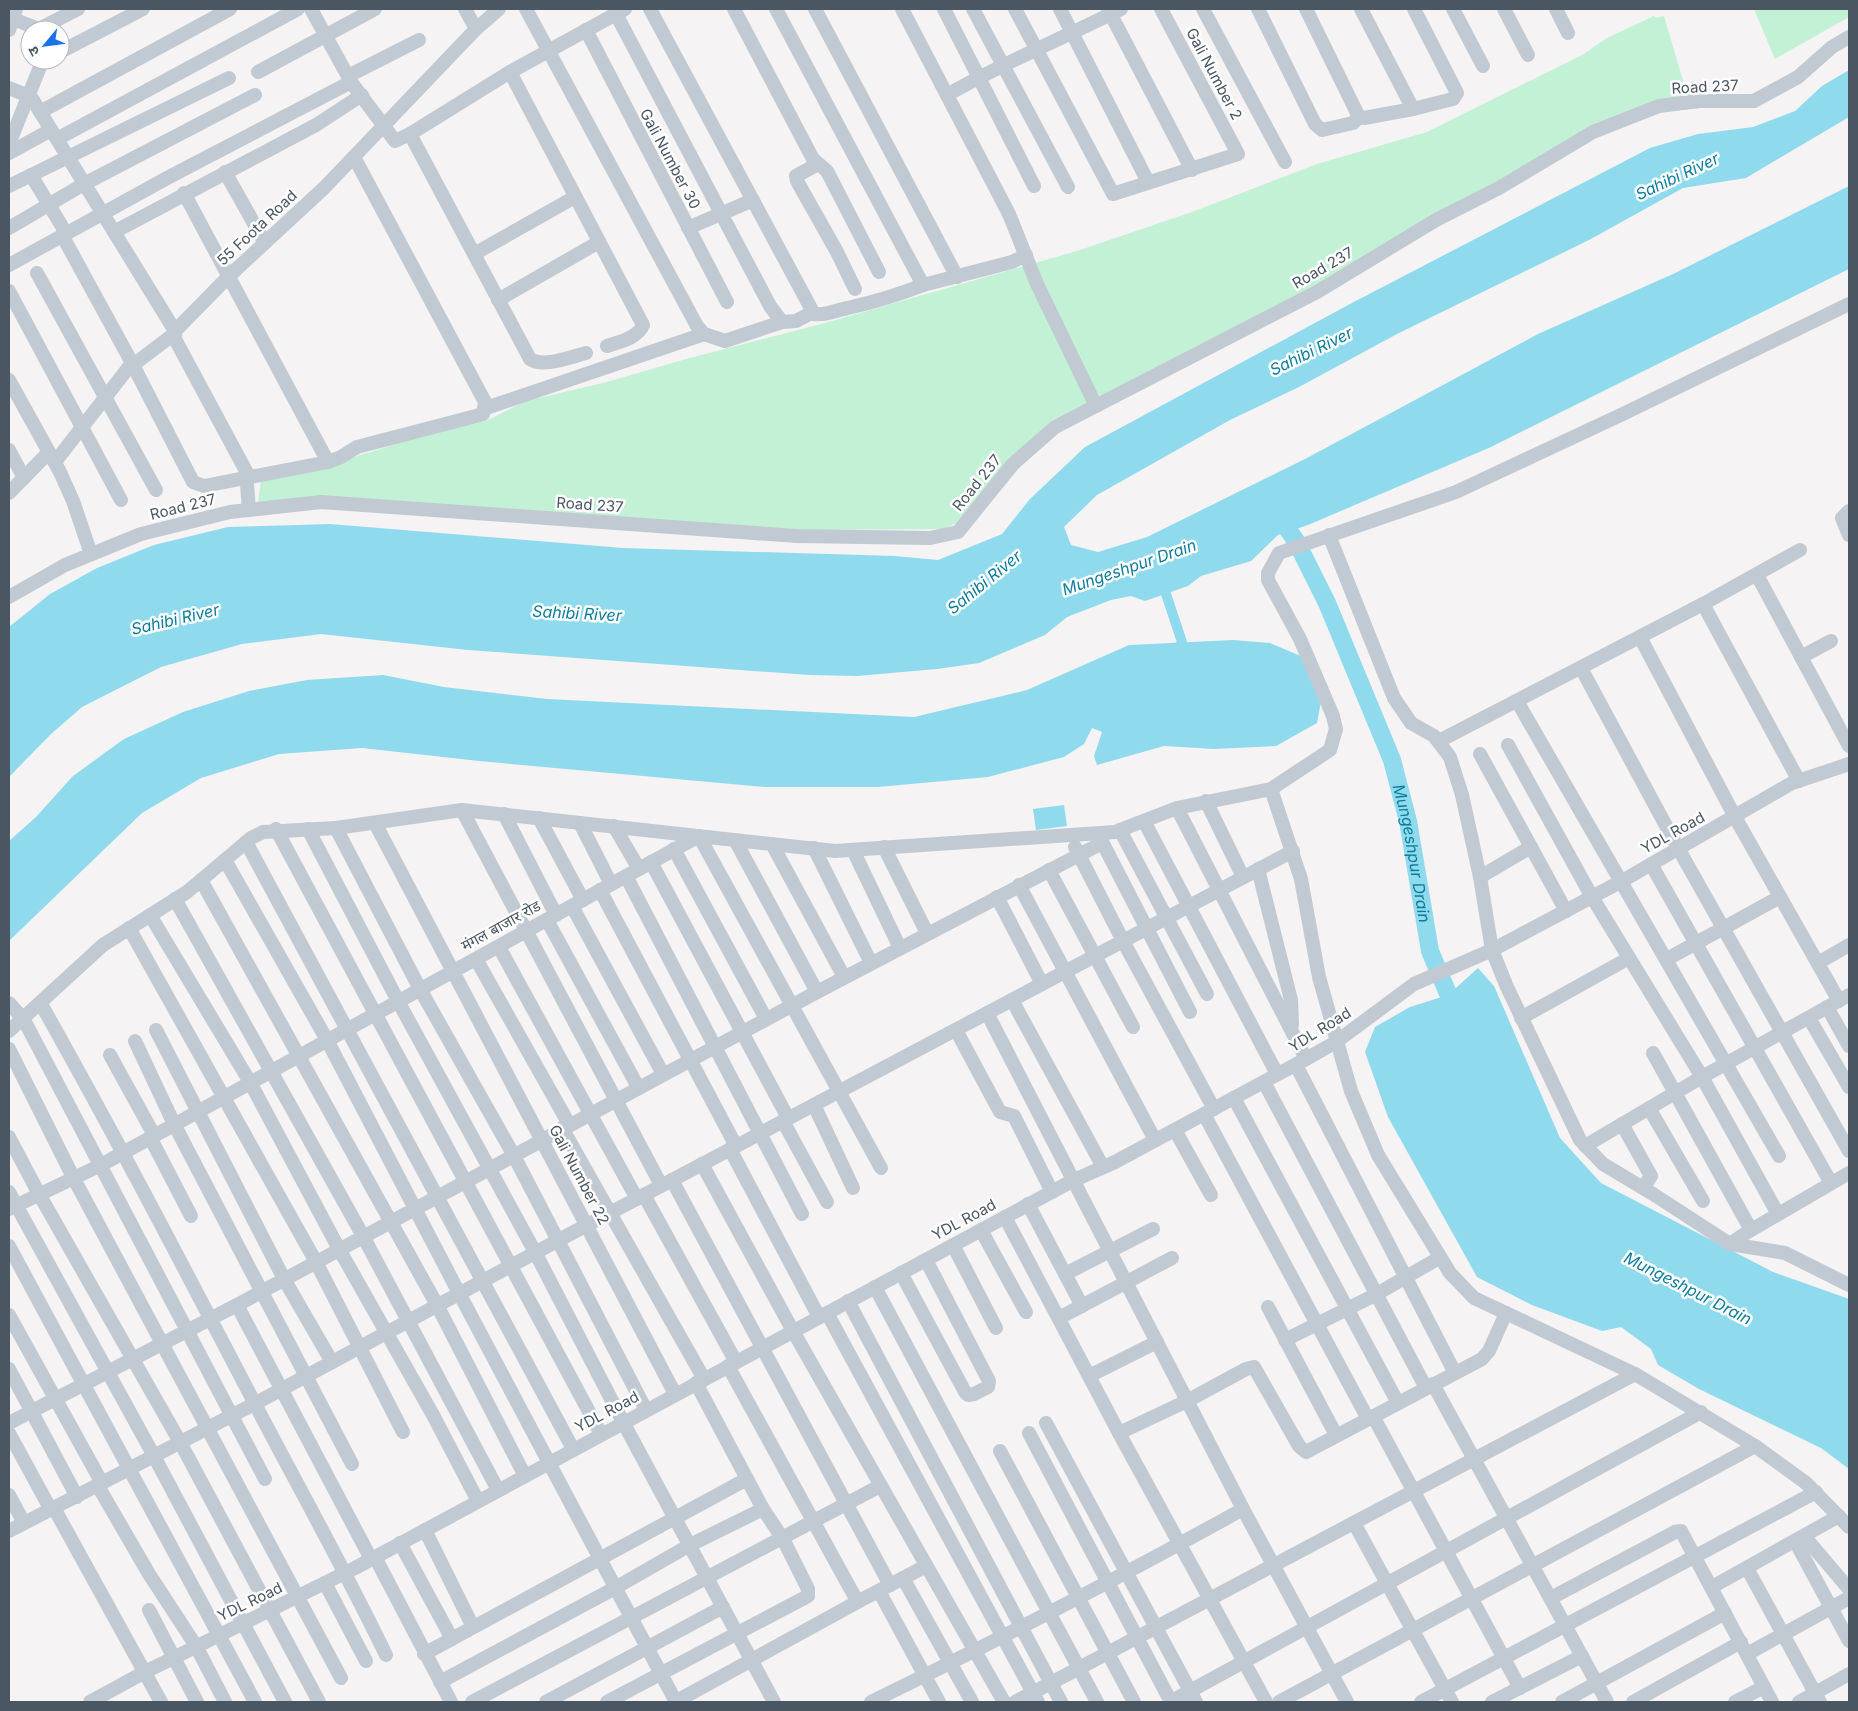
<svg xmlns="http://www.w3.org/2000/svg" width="1858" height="1711" font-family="Inter,'Noto Sans Devanagari',sans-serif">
	<rect width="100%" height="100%" fill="#f5f3f3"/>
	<g fill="#c3f1d5">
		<polygon points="1754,9 1849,9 1849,17 1775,59"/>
		<polygon points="1654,16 1656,18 1664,16 1684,84 1696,97 1653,105 1312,292 1052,420 1017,452 956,523 943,529 807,530 317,496 258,503 261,480 351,458 425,435 486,421 526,401 607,382 686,359 825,323 1077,251 1192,212 1317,164 1427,132 1582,55 1607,38"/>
	</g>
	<g fill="#90daee">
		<polygon points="1849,70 1849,117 1746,178 1683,188 1589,240 1397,334 1299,387 1230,420 1097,495 1064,527 1071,545 1098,552 1147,537 1305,459 1538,334 1673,274 1849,186 1849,269 1491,447 1308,525 1278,535 1251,561 1201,576 1188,586 1145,601 1131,596 1111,600 1067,617 1045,635 979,663 937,669 857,676 809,675 468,650 321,634 242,644 161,667 82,707 50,735 9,777 9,627 50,594 97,568 154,545 228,527 330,524 623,548 895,556 938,560 1002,534 1030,499 1085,447 1350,304 1650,148 1698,134 1753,127 1795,111 1822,86"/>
		<polygon points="1233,640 1270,643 1303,657 1321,701 1317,723 1276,746 1214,749 1164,746 1097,765 1094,756 1102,732 1092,728 1084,744 1064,757 988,777 878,787 765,787 479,761 362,748 279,754 201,778 142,813 9,941 9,841 36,817 73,776 124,739 183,712 249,691 307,680 383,675 444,687 547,699 914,717 1027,690 1129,645"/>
		<polygon points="1064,805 1067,826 1036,830 1033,809"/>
		<polygon points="1478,968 1494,986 1560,1138 1601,1183 1773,1272 1849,1299 1849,1469 1821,1448 1699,1389 1658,1365 1651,1349 1621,1327 1602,1331 1532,1305 1477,1277 1388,1117 1365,1052 1375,1027 1410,1007 1448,995"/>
	</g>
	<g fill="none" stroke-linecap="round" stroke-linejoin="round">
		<polyline stroke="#90daee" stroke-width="10" points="1166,594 1182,642 1176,654"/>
		<path stroke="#90daee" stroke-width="18" id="s1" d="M1274 515 1277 514 1296 541 1327 603 1392 760 1408 821 1430 951 1458 1017"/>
		<g stroke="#c1cad2" stroke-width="14">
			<polyline points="311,9 351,82 395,141 410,134 510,72 625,9"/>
			<polyline points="465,9 476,29"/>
			<polyline points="526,9 697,326 704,334 725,341 782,322"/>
			<path d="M650 9 814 314C826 316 836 310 848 308 874 302 898 295 923 285"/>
			<polyline points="734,9 813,159 827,171 879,272"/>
			<polyline points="776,9 923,285 1012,262 1026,255"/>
			<polyline points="815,9 957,277"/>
			<polyline points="902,9 1009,214 1037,284 1096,406"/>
			<polyline points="944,9 1034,186"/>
			<polyline points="973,9 1068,187"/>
			<polyline points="1015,9 1113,194 1238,154 1161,9"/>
			<polyline points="1060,9 1148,182"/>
			<polyline points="1108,9 1192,170"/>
			<polyline points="1203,9 1285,162"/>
			<polyline points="1258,9 1315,124 1322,130 1353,123 1359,117"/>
			<polyline points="1306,9 1359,117 1364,118 1413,109 1361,9"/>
			<polyline points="1453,9 1483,66"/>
			<polyline points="1504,9 1528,55"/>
			<polyline points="1556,9 1568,33"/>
			<polyline points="616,14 770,306 782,322 796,321 813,312"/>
			<polyline points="13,19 39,29 78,9"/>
			<polyline points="9,30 16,9"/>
			<polyline points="586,30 727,302"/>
			<polyline points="60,52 143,9"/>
			<polyline points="258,72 375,9"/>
			<path d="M510 72 643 325C638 338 619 342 607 346"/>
			<polyline points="348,76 419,40"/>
			<polyline points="9,88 31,97 175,331"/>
			<path d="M947 95C1003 63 1063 38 1121 9"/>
			<polyline points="1413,109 1453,99 1457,93 1414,9"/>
			<polyline points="40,112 230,9"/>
			<path d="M410 134 530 359C544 368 570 357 586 353"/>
			<polyline points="57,139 298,9"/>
			<polyline points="9,144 42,62 45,60"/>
			<polyline points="9,153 51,130"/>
			<polyline points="818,164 796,176 797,181 837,252 855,289"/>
			<polyline points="225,172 265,243"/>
			<polyline points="31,175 66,233"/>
			<polyline points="9,186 229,78"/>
			<polyline points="9,228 84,184 255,95"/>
			<polyline points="688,228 753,200"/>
			<polyline points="114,232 316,125 362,95"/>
			<polyline points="62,235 132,363 193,482 204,486 328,462 184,193"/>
			<polyline points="474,254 575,197"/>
			<polyline points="9,265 169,177 351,82"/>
			<polyline points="37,273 156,490"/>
			<polyline points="9,291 121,500"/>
			<polyline points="498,300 599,242"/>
			<polyline points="133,365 174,334"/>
			<polyline points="9,380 60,472 73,501 91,554"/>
			<polyline points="486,408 704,334"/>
			<polyline points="9,450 24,478"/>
			<polyline points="55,462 132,363"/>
			<polyline points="328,462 341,457 357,447 476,416 483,414 485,402 354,157"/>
			<polyline points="9,493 49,452"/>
			<polyline points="249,510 246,471 175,339 175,331 229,276 324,188 476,29 499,9"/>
			<polyline points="1849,511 1842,518 1849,535"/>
			<polyline points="1329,535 1394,698 1411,723 1434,736 1450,757 1462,795 1480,877 1492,950 1507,987 1580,1140 1603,1164 1653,1194 1730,1244 1785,1253 1849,1285"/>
			<polyline points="1757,575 1849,746"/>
			<polyline points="9,597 65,565 141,534 230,512 321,502 797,536 930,538 958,532 1013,464 1055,427 1317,292 1436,220 1499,188 1593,132 1659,106 1699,101 1754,101 1798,77 1832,47 1849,37"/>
			<polyline points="1703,604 1799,781"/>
			<polyline points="1640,637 1735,817 1839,1001"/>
			<polyline points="1801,657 1831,641"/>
			<polyline points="1581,668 1678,848 1849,1151"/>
			<polyline points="1517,701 1779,1156"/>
			<polyline points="1439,741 1703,604 1800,550"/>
			<polyline points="1508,745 1592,897 1702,1077 1778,1214"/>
			<polyline points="1480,754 1566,911"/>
			<polyline points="1271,789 1301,879 1319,977 1351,1091 1378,1155 1450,1273 1474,1298 1635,1374 1755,1446 1806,1483 1849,1527"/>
			<polyline points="1206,801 1243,877"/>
			<polyline points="1177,808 1306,1059"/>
			<polyline points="462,810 661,1185"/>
			<polyline points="504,814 556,915"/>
			<polyline points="539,818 583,900"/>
			<polyline points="1144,821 1277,1074"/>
			<polyline points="375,823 675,1394"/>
			<polyline points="580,823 611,884"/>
			<polyline points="614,826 639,869"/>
			<polyline points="336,828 420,989 513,1154 646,1410"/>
			<polyline points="276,829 601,1434"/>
			<polyline points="308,829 398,1001 535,1252 623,1422 774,1702"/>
			<polyline points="1120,830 1207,994"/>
			<polyline points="1099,836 1190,1012"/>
			<polyline points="735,840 817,992"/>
			<polyline points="246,842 573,1449"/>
			<polyline points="772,844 844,977"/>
			<polyline points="884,847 927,933"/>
			<polyline points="1075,847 1123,941 1214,1109"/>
			<polyline points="814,848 871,963"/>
			<polyline points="674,849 766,1019"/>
			<polyline points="853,850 900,948"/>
			<polyline points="225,860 327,1040 459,1293 676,1702"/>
			<polyline points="651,862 788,1118"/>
			<polyline points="1651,864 1831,1183"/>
			<polyline points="1258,869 1291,1000 1292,1025"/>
			<polyline points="1049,870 1133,1027"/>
			<polyline points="626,876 802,1214"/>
			<polyline points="1480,877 1531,847"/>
			<polyline points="201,880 437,1305 525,1476"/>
			<polyline points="1019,885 1155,1140"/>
			<polyline points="600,890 736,1146"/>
			<polyline points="997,897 1042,984"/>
			<polyline points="175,899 363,1236 498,1490"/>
			<polyline points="572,906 663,1074"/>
			<polyline points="150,915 250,1082 339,1249 433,1415 478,1501"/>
			<polyline points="547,920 638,1087"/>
			<polyline points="129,928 316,1262 403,1432"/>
			<polyline points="499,947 637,1199"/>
			<polyline points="476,959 569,1124"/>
			<polyline points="1667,959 1780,897"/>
			<polyline points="1818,963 1849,945"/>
			<polyline points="1012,1000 1103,1167"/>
			<polyline points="9,1003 24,1020 265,1479"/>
			<path d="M41 1004C115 1135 185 1270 255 1404 299 1488 345 1570 386 1655"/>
			<polyline points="1827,1007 1849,1046"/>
			<polyline points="987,1013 1243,1509 1347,1702"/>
			<polyline points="1521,1018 1629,958"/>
			<polyline points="1809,1018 1849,1087"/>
			<polyline points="156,1030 284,1279 332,1362"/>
			<polyline points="956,1030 1000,1112 1014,1116 1052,1192"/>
			<polyline points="9,1031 103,945 187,892 251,838 263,832 336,828 462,810 835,851 1115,832 1177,808 1271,789 1330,750 1336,729 1333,716 1300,639 1268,580 1268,573 1279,553 1456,492 1625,413 1849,304"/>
			<polyline points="135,1041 174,1124 352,1464"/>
			<polyline points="9,1049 73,1177 341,1678"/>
			<polyline points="1653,1053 1751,1230"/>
			<polyline points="110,1055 154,1135"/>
			<polyline points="1296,1065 1455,1373"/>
			<polyline points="1264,1082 1426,1388"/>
			<polyline points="1234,1098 1398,1403"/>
			<polyline points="814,1105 853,1188"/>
			<polyline points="1649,1108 1703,1201"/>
			<polyline points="1204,1114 1368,1419"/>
			<polyline points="783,1121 827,1202"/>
			<polyline points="1622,1124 1651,1176 1643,1188"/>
			<polyline points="562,1128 704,1379"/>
			<polyline points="1175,1130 1211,1195"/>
			<polyline points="9,1137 39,1194 180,1442 319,1702"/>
			<polyline points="150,1137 191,1216"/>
			<polyline points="1585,1146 1702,1077 1849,995"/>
			<polyline points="730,1149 819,1317"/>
			<polyline points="702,1164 793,1331 1004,1702"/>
			<polyline points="672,1180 890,1585"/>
			<polyline points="9,1192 154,1456 285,1702"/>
			<polyline points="644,1195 736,1362"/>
			<polyline points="1028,1204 1082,1306"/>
			<polyline points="9,1209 101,1165 699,836 881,1168"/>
			<polyline points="1005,1217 1119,1433 1266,1702"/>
			<polyline points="981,1230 1026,1312"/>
			<polyline points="1730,1244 1746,1233 1849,1173"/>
			<polyline points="953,1245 996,1328"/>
			<polyline points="9,1246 255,1702"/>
			<polyline points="901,1273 965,1392 968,1395 974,1394 988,1387 989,1381 926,1260"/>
			<polyline points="1065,1274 1153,1229"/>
			<polyline points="875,1287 1097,1702"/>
			<polyline points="848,1301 1061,1702"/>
			<polyline points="237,1305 371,1559"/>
			<polyline points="1268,1307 1336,1435"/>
			<polyline points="827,1313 1038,1702"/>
			<polyline points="9,1315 102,1483"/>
			<polyline points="1059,1318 1172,1258"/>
			<polyline points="1285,1340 1375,1295 1439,1258"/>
			<polyline points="728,1366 856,1599 863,1599 926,1566"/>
			<polyline points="9,1369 77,1497"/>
			<polyline points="1089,1376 1157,1342"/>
			<polyline points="1433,1384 1607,1702"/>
			<polyline points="1373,1416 1520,1688"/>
			<polyline points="9,1423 237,1305 817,992 1102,843"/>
			<polyline points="1046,1423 1196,1702"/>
			<polyline points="9,1433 51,1510"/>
			<polyline points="1029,1433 1171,1702"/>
			<polyline points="1119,1433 1187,1401 1246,1369 1254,1367 1299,1446 1306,1452 1482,1359 1489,1351 1506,1313"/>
			<polyline points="1000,1451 1134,1702"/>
			<polyline points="98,1486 149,1574 196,1646 225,1702"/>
			<polyline points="9,1495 24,1523"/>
			<polyline points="54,1508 161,1702"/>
			<polyline points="1354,1523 1452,1702"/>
			<polyline points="425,1530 473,1627"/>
			<polyline points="9,1531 258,1402 557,1241 1293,851"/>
			<polyline points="1804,1536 1849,1589"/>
			<polyline points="1795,1541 1849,1641"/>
			<polyline points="400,1543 452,1639"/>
			<polyline points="375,1557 451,1702"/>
			<polyline points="1747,1568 1820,1702"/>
			<polyline points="903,1578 972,1702"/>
			<polyline points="325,1583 366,1661"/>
			<polyline points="1712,1587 1839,1516"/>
			<polyline points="879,1591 939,1702"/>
			<polyline points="1551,1598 1675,1532 1681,1531 1772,1702"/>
			<polyline points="149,1610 197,1702"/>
			<polyline points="424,1654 747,1479"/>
			<polyline points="1747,1654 1849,1598"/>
			<polyline points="440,1682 615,1588 690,1545 763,1509"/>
			<polyline points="90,1702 145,1672 355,1568 1072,1181 1115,1162 1306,1059 1336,1042 1414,984 1492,950 1622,881 1792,783 1849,764"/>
			<polyline points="472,1702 880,1486"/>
			<polyline points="546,1702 723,1607"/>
			<polyline points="607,1702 808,1596 808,1589 783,1539 763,1509 696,1383"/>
			<polyline points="675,1702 861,1600"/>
			<path d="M871 1702C996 1641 1121 1577 1243 1509"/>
			<polyline points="1015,1702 1635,1374"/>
			<polyline points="1170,1702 1701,1412"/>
			<polyline points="1279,1702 1755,1446"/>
			<polyline points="1421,1702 1816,1492"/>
			<polyline points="1492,1702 1582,1656"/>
			<polyline points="1562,1702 1725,1613"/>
			<polyline points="1633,1702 1741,1642"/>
			<polyline points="1735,1702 1764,1687"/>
			<polyline points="1799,1702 1849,1674"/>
		</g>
	</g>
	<g text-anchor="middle" stroke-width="5" stroke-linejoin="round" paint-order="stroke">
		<g font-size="15" fill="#4a5661" stroke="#fff">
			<text transform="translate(1214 74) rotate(62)" y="5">Gali Number 2</text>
			<text transform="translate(1705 87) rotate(-3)" y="5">Road 237</text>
			<text transform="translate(670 159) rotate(62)" y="5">Gali Number 30</text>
			<text transform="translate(257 228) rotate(-43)" y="5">55 Foota Road</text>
			<text transform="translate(1323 268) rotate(-30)" y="5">Road 237</text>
			<text transform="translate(977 483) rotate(-51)" y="5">Road 237</text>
			<text transform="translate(590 505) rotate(4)" y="5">Road 237</text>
			<text transform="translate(183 507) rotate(-14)" y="5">Road 237</text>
			<text transform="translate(1673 833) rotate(-29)" y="5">YDL Road</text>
			<text transform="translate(501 926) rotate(-29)" y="5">मंगल बाजार रोड</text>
			<text transform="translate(1320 1030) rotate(-32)" y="5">YDL Road</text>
			<text transform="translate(579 1175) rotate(62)" y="5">Gali Number 22</text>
			<text transform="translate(964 1220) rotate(-28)" y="5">YDL Road</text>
			<text transform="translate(607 1412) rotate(-28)" y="5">YDL Road</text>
			<text transform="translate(250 1602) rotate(-26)" y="5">YDL Road</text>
		</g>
		<g font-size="16" font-style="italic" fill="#0c7c9b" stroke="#fff">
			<text transform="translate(1677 176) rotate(-25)" y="6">Sahibi River</text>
			<text transform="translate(1311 351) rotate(-26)" y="6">Sahibi River</text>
			<text transform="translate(1129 567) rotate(-19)" y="6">Mungeshpur Drain</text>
			<text transform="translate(984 582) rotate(-39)" y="6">Sahibi River</text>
			<text transform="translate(577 613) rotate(3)" y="6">Sahibi River</text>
			<text transform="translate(175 619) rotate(-13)" y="6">Sahibi River</text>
			<text dy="6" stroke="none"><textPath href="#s1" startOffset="371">Mungeshpur Drain</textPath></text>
			<text transform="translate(1688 1288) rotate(27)" y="6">Mungeshpur Drain</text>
		</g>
	</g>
	<rect width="1858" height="1711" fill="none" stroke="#4a5661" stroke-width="20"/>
	<g transform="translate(45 45) rotate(241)"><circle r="24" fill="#ffffff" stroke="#b7bbc0"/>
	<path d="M0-4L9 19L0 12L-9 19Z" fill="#1a73e8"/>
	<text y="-8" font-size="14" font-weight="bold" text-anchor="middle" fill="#4a5661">उ</text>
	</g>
</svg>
